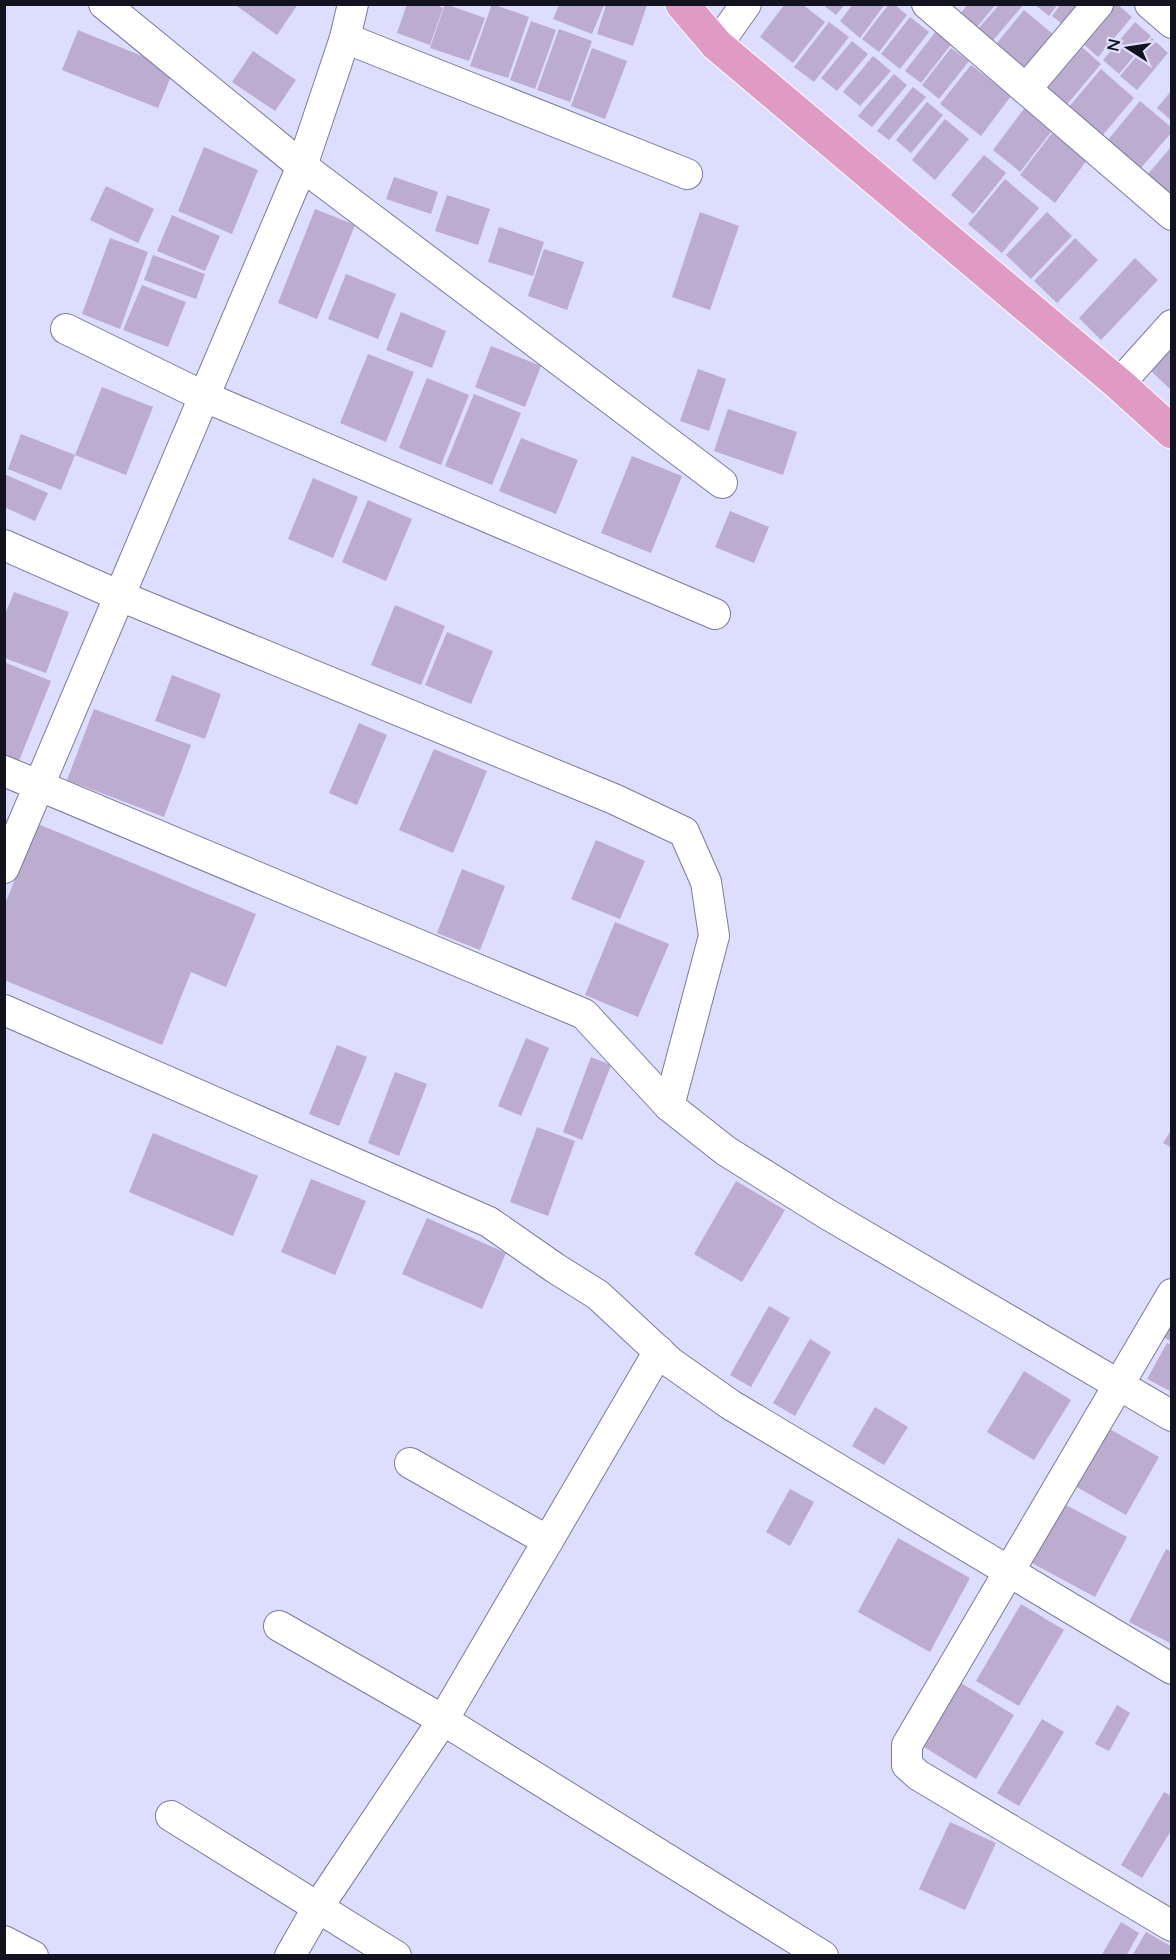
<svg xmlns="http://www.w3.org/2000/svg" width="1176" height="1960" font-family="Lato,sans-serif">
	<rect width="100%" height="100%" fill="#ddddfd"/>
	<g fill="#bcacd0">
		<polygon points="234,4 298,4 277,35"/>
		<polygon points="407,4 435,4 443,8 430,45 397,33"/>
		<polygon points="445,4 485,18 469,61 430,48"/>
		<polygon points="492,4 529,17 508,78 470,66"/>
		<polygon points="785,4 802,4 825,22 793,63 760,37"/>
		<polygon points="822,4 845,4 836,15"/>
		<polygon points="853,4 885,4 860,38 840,21"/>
		<polygon points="889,4 894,4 907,15 879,52 862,39"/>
		<polygon points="968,4 996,4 973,32 957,18"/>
		<polygon points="1034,4 1058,4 1049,16"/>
		<polygon points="1061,4 1092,4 1071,31 1052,16"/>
		<polygon points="1109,4 1117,4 1132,17 1098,57 1079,40"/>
		<polygon points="559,5 604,5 592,34 553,19"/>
		<polygon points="606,5 647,5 633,46 597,34"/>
		<polygon points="999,5 1023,5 990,44 976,31"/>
		<polygon points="1024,10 1060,40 1027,78 992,49"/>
		<polygon points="910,17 929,32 900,69 881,54"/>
		<polygon points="531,21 556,30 535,89 510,80"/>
		<polygon points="829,22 849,37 814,82 794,67"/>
		<polygon points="1135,22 1151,36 1119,74 1103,60"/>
		<polygon points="559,29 592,41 570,102 537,90"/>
		<polygon points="78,30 174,69 158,108 62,70"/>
		<polygon points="937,30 953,42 921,83 905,71"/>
		<polygon points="1152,38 1168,53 1137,90 1120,76"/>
		<polygon points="852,41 868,54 837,91 821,78"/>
		<polygon points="1075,41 1101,64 1064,108 1037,84"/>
		<polygon points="592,48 627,61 605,119 571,106"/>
		<polygon points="951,48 969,61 939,99 922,85"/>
		<polygon points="253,51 296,80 275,111 232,82"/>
		<polygon points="873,56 891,71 860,106 843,92"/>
		<polygon points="971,65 1011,96 981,136 940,104"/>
		<polygon points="1101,69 1134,98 1102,136 1068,108"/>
		<polygon points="894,74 907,85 872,127 858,116"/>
		<polygon points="913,87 926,97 889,140 877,131"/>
		<polygon points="1172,90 1172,121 1157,108"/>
		<polygon points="1140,101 1172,128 1172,132 1139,170 1107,141"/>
		<polygon points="927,102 943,115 911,153 896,140"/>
		<polygon points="1026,106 1054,128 1020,172 993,150"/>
		<polygon points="945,119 969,139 935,180 912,160"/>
		<polygon points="1052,133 1087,160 1055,203 1020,175"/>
		<polygon points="1172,146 1172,195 1148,174"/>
		<polygon points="204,147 258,170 232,234 178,211"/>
		<polygon points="984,155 1006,173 973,214 951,195"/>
		<polygon points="394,177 438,192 431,214 386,199"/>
		<polygon points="1005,179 1039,208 1002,253 968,224"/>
		<polygon points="106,186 154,209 138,243 90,220"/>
		<polygon points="447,195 490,209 478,245 435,231"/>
		<polygon points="315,209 355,225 317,319 278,303"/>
		<polygon points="700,212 739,226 710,310 672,297"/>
		<polygon points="1047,212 1072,236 1031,279 1006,255"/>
		<polygon points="172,215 220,236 205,271 157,251"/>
		<polygon points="499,227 544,242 533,276 488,262"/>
		<polygon points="110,238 148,252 120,329 82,314"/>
		<polygon points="1075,238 1098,260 1057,303 1034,281"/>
		<polygon points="544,249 584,262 567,310 528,296"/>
		<polygon points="153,255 205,274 196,299 144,280"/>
		<polygon points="1135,258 1158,280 1101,340 1079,318"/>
		<polygon points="346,274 396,294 378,339 328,319"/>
		<polygon points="142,285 186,302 168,347 123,330"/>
		<polygon points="401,312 446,331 432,368 386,350"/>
		<polygon points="491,346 541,366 525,407 475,387"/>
		<polygon points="1167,349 1172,353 1172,391 1148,368"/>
		<polygon points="368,354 414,372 386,442 340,423"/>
		<polygon points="698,369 726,379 709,431 680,421"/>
		<polygon points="427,378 469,395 441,465 399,448"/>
		<polygon points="102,387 153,407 126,475 75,455"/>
		<polygon points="474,394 521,413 492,485 445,466"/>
		<polygon points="728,409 797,432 783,475 714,451"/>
		<polygon points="21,434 75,455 61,490 8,469"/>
		<polygon points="521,438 578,460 556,514 499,491"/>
		<polygon points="632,456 682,476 651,553 601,533"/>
		<polygon points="4,474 48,493 35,521 4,507"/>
		<polygon points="313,478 358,497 333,558 288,539"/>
		<polygon points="368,500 412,519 386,581 342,562"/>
		<polygon points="730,511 769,527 754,563 715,547"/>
		<polygon points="14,592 69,612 46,673 4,658 4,617"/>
		<polygon points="395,605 445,626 421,685 371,665"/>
		<polygon points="447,632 493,651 471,704 425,685"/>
		<polygon points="4,662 51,681 19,761 4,755"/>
		<polygon points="172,675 221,694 205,739 155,721"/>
		<polygon points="94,709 191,745 164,817 67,780"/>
		<polygon points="359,723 387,735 357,805 329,793"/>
		<polygon points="434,749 487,771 453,853 399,830"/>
		<polygon points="38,824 256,914 226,987 191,972 162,1045 4,980 4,906"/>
		<polygon points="596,840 645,861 620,919 571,899"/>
		<polygon points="462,869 505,886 480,950 437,933"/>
		<polygon points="615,922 669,944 638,1017 585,995"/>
		<polygon points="526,1038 549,1048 521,1116 498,1106"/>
		<polygon points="337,1045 367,1057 339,1126 309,1114"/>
		<polygon points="591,1057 611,1065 582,1140 563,1132"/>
		<polygon points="395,1072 427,1084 399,1156 368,1143"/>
		<polygon points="537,1127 575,1141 548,1216 510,1202"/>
		<polygon points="1172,1129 1172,1148 1163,1143"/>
		<polygon points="153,1133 258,1176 233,1236 129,1192"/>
		<polygon points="311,1179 366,1201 335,1275 281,1252"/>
		<polygon points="736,1181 785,1210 742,1282 694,1254"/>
		<polygon points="427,1218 506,1253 482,1309 402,1274"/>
		<polygon points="769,1306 790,1318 751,1387 730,1375"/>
		<polygon points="1172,1314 1172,1342 1159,1335"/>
		<polygon points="810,1339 831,1352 795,1416 773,1403"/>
		<polygon points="1167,1343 1172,1345 1172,1392 1147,1379"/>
		<polygon points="1024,1371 1071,1400 1034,1460 987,1432"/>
		<polygon points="875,1407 908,1427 884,1465 852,1446"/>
		<polygon points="1101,1424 1159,1457 1126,1515 1068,1482"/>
		<polygon points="790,1489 814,1502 790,1546 766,1532"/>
		<polygon points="1062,1503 1127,1537 1095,1597 1030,1562"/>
		<polygon points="898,1538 970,1578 930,1652 858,1612"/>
		<polygon points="1166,1549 1172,1552 1172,1644 1129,1622"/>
		<polygon points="1021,1604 1064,1630 1019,1706 976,1681"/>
		<polygon points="961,1683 1014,1715 976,1779 924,1747"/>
		<polygon points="1117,1705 1130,1713 1109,1751 1095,1744"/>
		<polygon points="1042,1719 1064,1732 1019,1806 997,1793"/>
		<polygon points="1164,1792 1172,1796 1172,1829 1142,1878 1121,1865"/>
		<polygon points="950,1822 996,1843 965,1910 919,1889"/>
		<polygon points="1121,1922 1139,1933 1126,1956 1101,1956"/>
		<polygon points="1146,1932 1172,1947 1168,1956 1132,1956"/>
	</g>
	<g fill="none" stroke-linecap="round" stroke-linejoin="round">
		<defs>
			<g id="minor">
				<polyline points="104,4 302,166 722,483"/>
				<polyline points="927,4 1172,215"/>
				<polyline points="1150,4 1172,23"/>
				<polyline points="345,38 687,174"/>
				<polyline points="717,45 746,4"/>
				<polyline points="1026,89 1098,4"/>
				<polyline points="66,329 205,397 715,614"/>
				<polyline points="1119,384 1172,325"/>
				<polyline points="4,545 120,596 614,799 684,832 706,882 714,936 669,1106"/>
				<polyline points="4,771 584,1014 669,1106 726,1151 827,1214 1172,1416"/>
				<polyline points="4,868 302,166 345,38 353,4"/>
				<polyline points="4,1010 489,1222 555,1268 598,1295 670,1362 731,1405 1172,1669"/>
				<polyline points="1172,1294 907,1745 907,1765 918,1775 1172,1926"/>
				<polyline points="410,1463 548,1541"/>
				<polyline points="279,1626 443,1720 823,1956"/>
				<polyline points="171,1816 396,1956"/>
				<polyline points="4,1941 33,1956"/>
				<polyline points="290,1956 318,1907 443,1720 659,1351"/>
			</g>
			<polyline id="major" points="682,4 717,45 1119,384 1172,432"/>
		</defs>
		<use href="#minor" stroke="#7b7a9e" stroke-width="32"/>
		<use href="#major" stroke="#fff" stroke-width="35"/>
		<use href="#minor" stroke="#fff" stroke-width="30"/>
		<use href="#major" stroke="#e09bc5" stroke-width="33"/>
	</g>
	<rect width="1176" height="1960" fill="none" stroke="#131320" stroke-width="12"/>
	<g transform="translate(1128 48) rotate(282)" stroke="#ddddfd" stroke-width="4.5" paint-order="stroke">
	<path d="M0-4.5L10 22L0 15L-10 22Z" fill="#131320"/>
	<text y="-9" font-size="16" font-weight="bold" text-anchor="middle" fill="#131320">N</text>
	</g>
</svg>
